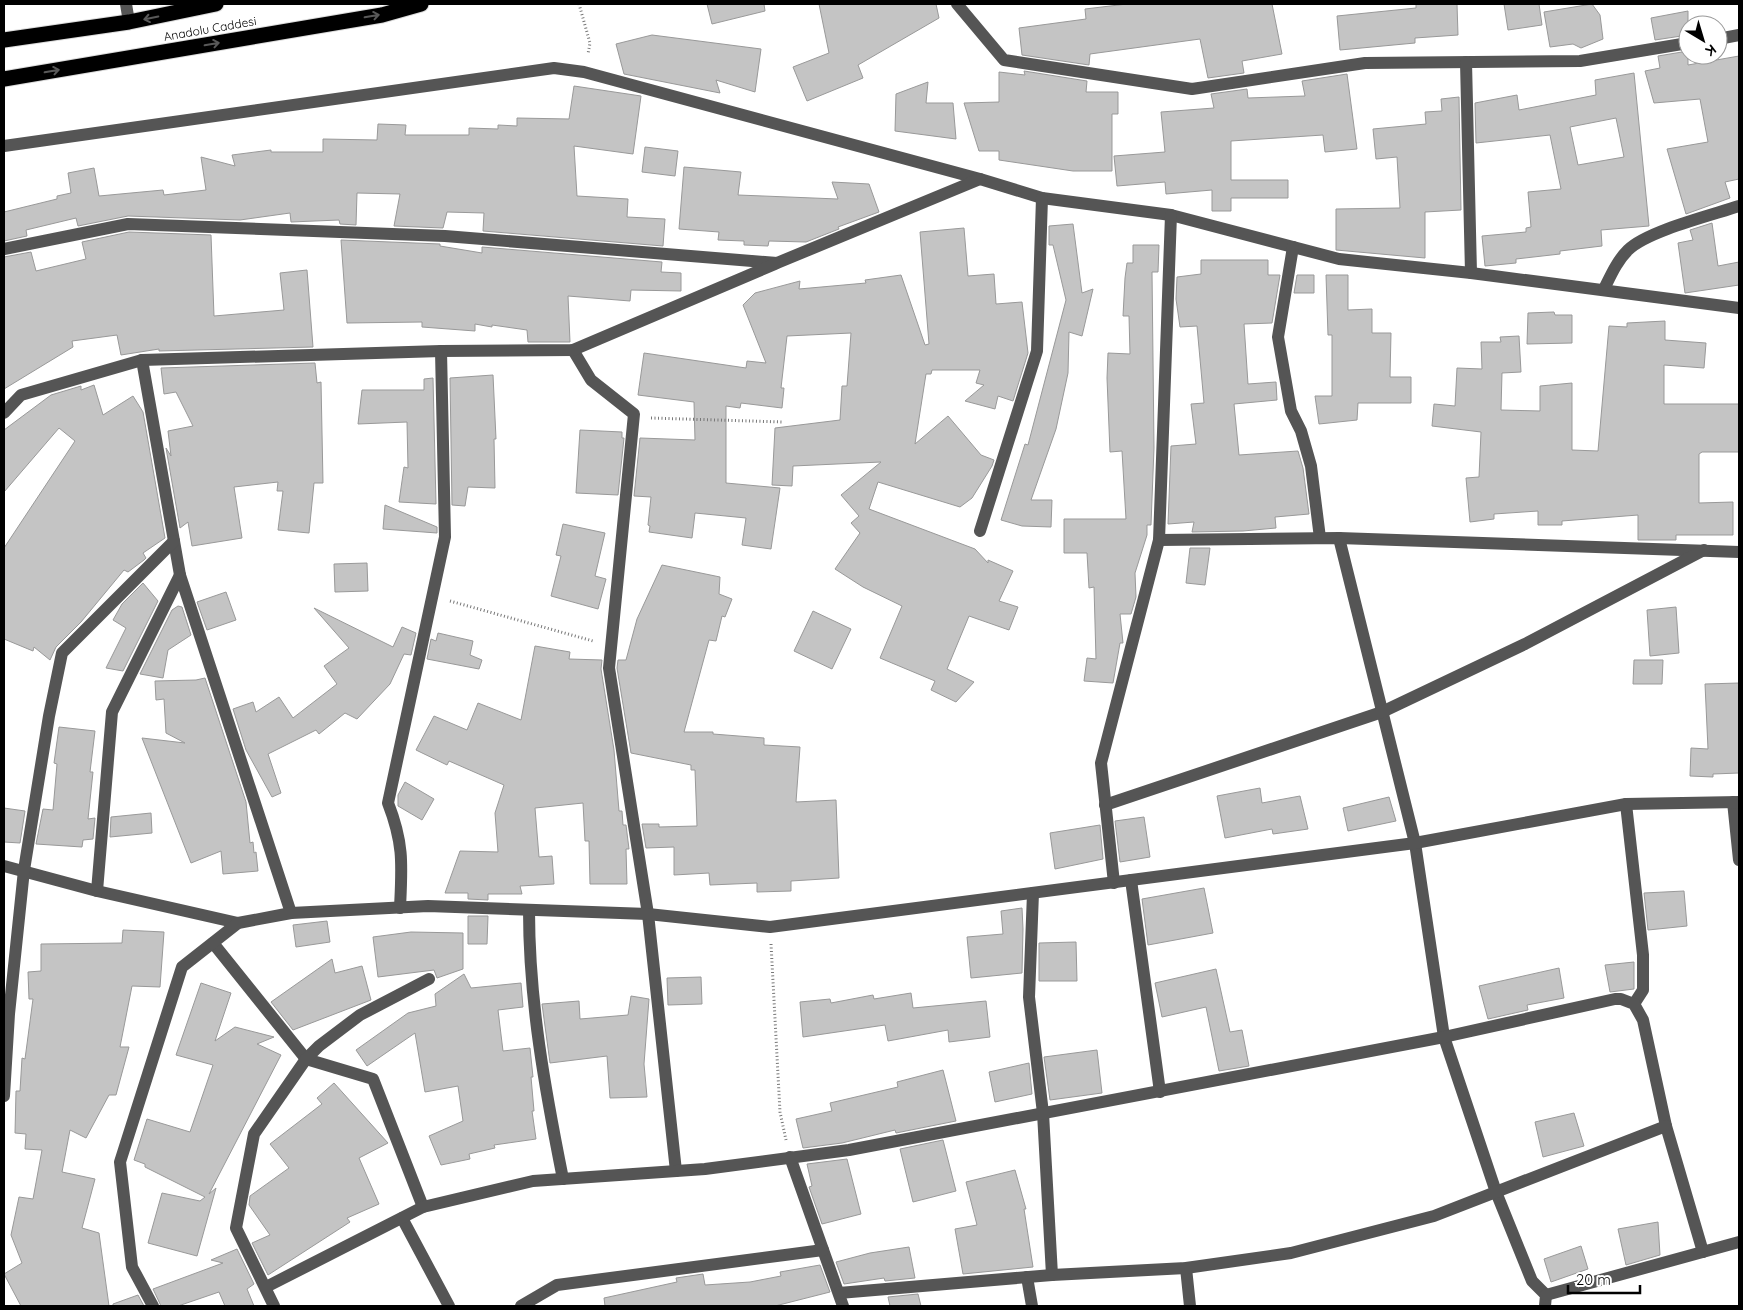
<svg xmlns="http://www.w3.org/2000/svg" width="1743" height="1310" font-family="Quicksand,sans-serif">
	<rect width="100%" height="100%" fill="#fff"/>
	<g fill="#c4c4c4" stroke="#999" fill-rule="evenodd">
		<polygon points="707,4 764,4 765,11 712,24"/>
		<polygon points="819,4 936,4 939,18 858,65 863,78 807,101 793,67 829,53"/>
		<polygon points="1127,4 1272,4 1282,54 1242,61 1244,73 1208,78 1200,39 1090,54 1089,65 1022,55 1019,28 1086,19 1085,9"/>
		<polygon points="1416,4 1457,4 1458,35 1415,38 1415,43 1340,50 1337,16 1416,8"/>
		<polygon points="1504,4 1539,4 1542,25 1508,30"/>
		<polygon points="1592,4 1600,15 1603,39 1581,48 1573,44 1550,47 1544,12"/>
		<polygon points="1688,11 1688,35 1655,40 1651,18"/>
		<polygon points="652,35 761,49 755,92 716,80 720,93 624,74 616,44"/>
		<polygon points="1688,51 1688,65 1739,56 1739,179 1725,182 1730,198 1686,214 1667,149 1708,142 1700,99 1654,103 1645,71 1660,68 1658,56"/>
		<polygon points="1024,71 1087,81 1086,92 1118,92 1118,114 1112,114 1112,171 1073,171 999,160 999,151 979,151 964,103 999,102 999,72 1025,75"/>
		<path d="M1634 73 1649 226 1601 230 1602 246 1560 251V254L1516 259V263L1485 266 1482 236 1526 232V228L1531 227 1528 192 1561 189 1550 135 1476 143 1475 103 1517 95 1519 110 1596 95 1595 80ZM1616 118 1624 157 1578 165 1570 127Z"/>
		<polygon points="1347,74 1357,149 1325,152 1323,135 1231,141 1231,180 1288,180 1288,198 1231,198 1231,211 1212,211 1212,190 1166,194 1165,182 1117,186 1114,156 1165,152 1161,112 1214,108 1211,94 1247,89 1248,98 1305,96 1302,81"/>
		<polygon points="928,82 926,103 953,103 956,139 895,131 896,94"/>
		<polygon points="574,86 641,96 633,154 574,146 577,196 628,199 627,217 665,219 663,246 483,231 484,213 447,212 443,228 394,226 400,194 357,193 356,225 340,224 339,220 291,222 290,213 240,220 128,216 78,226 76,218 26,230 27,236 4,241 4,212 57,199 57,196 71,193 68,173 94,168 99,196 163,190 164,195 206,190 201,157 235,166 232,155 271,150 271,152 323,152 323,139 377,140 378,124 406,125 405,135 469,135 469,128 498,129 498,125 517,126 517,118 569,119"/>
		<polygon points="1459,97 1461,210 1425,212 1425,258 1336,250 1336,209 1400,208 1397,157 1376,159 1373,129 1426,124 1425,112 1442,111 1441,99"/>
		<polygon points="645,147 678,151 675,176 642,172"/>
		<polygon points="684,167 741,172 738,195 838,199 832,182 869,184 879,212 838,227 839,229 806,242 769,241 768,246 744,245 744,241 718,240 719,232 679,229"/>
		<polygon points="1712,223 1718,266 1739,262 1739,285 1685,293 1678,243 1693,240 1690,230"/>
		<polygon points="1073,224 1082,293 1093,289 1082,336 1069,332 1068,373 1056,429 1031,500 1052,500 1051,527 1022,526 1001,520 1025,444 1028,445 1066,300 1053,245 1049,245 1049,226"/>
		<polygon points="964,228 968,276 994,274 996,304 1022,302 1028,353 1013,401 998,396 995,409 965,401 984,385 976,383 980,370 932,370 931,374 926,374 915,444 948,416 981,455 994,460 992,466 972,498 960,507 878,482 869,509 975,549 988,563 988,560 1013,571 999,601 1018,607 1009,630 969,616 947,669 974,682 956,702 931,690 935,681 880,658 902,606 863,587 835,569 860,533 851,523 859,516 841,495 881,462 793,466 792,486 772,485 775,428 840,420 842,386 847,386 851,333 787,336 781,388 784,388 782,408 741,403 740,408 726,406 726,483 780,488 771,549 742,545 746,518 695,513 692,538 649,532 650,526 648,525 651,497 634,496 640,438 695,440 694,402 638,395 644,353 746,368 747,361 766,363 743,305 755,293 800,281 799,289 866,283 865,280 901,275 925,345 929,344 920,232"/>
		<polygon points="129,232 211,235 214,316 284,310 280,273 307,270 313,347 159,351 159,349 121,355 117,335 72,341 73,347 4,389 4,257 31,252 36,271 86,259 82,242"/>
		<polygon points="341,240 440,244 440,246 482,253 482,247 662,262 661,272 681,273 681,291 631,290 630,301 568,296 570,342 528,342 527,330 492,325 492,327 475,324 475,331 422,327 422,322 347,323"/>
		<polygon points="1133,245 1159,245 1158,272 1152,272 1154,448 1151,525 1147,525 1147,535 1135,573 1136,597 1131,614 1120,614 1123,643 1120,643 1113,683 1084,681 1087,658 1096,659 1094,587 1089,588 1087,553 1064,553 1064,519 1126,519 1122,451 1110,452 1107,378 1108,353 1130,354 1129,316 1123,316 1125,278 1127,263 1133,263"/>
		<polygon points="1201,260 1268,260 1268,275 1280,275 1272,323 1244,324 1248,384 1276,382 1277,400 1234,404 1239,455 1298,451 1303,468 1309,514 1275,517 1276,528 1243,531 1192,532 1194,522 1168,524 1171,446 1196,444 1191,404 1204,403 1197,326 1180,327 1176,299 1177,277 1201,274"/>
		<polygon points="1297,275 1314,275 1314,293 1294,293"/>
		<polygon points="1326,275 1348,275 1348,310 1372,309 1372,333 1391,333 1390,377 1411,377 1411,403 1358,403 1357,420 1319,424 1315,396 1332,396 1332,335 1328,335"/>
		<polygon points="1554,312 1555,315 1572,315 1572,343 1527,344 1528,313"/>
		<polygon points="1665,321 1665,340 1706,343 1704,368 1664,365 1664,404 1739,404 1739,452 1702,452 1699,454 1699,503 1733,502 1733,535 1676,535 1676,540 1638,540 1638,515 1562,521 1562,525 1538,525 1538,511 1494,514 1494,519 1470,522 1466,478 1479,477 1481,432 1432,426 1434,404 1455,406 1457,368 1482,369 1481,342 1501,342 1500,337 1519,336 1521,372 1502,373 1501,410 1540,411 1540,386 1572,383 1572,450 1598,451 1609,326 1627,327 1627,323"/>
		<polygon points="315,363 317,383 321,382 323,483 314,483 309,533 278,530 283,491 277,491 278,482 234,487 242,538 192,546 188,522 180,528 166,448 171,456 168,431 193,426 176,392 164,394 161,368"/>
		<polygon points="493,375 496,439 494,439 495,488 468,487 465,506 452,505 450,378"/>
		<polygon points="433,378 436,504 399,502 404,467 408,468 407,422 358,424 362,390 424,390 424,379"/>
		<polygon points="94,385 103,415 133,396 143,412 165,538 143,553 146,558 144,560 128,572 124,570 81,622 56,647 50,660 34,647 33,651 4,639 4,548 75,441 59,428 4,492 4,430 51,395 81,386 81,390"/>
		<polygon points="580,430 622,432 622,438 624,438 618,495 576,493"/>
		<polygon points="385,505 437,527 437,533 383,529"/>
		<polygon points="563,524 605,533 595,576 606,579 598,609 551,596 561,556 556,555"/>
		<polygon points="1190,548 1210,548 1205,585 1186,583"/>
		<polygon points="367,563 368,591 335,592 334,564"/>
		<polygon points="662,565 720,577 719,594 732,599 725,617 722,616 716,641 709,640 684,732 713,732 713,734 764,738 764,745 800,747 796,802 836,800 839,878 791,881 791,891 757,892 757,883 710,885 709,873 674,875 674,847 646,848 642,824 659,824 659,827 697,826 695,770 691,770 691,765 631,753 617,668 618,660 626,660 637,619"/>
		<polygon points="143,583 158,601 123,671 106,668 126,628 113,620 122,604"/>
		<polygon points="226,592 236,620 207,630 197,602"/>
		<polygon points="178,606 182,607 191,635 168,650 163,678 140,674 172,610"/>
		<polygon points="1676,607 1679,653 1650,656 1647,610"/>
		<polygon points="314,608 393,647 402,627 416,633 411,655 404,654 390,684 357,719 345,713 319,734 316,730 268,754 281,793 272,797 246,750 233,709 253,702 256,712 279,697 293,718 337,684 324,666 349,648"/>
		<polygon points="813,611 851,629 832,669 794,651"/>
		<polygon points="438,633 473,641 470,655 482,660 479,669 427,659 431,639 436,641"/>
		<polygon points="535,646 570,652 569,659 602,660 601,669 614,750 619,811 622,811 623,825 626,825 629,849 626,849 627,884 590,884 589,841 585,841 583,803 535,808 539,857 552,856 554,884 520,886 522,894 488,894 488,900 468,899 468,893 445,893 460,851 498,852 495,813 504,785 449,761 447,765 416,750 434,716 467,730 478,703 521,720"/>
		<polygon points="1634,660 1663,660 1662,684 1633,684"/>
		<polygon points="205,678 246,802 250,843 253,842 254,853 256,852 258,871 223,874 221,851 191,863 142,738 185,743 166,733 164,699 156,700 155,681 196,680"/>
		<polygon points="1739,683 1739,773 1713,774 1713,777 1690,776 1691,748 1708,749 1705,684"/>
		<polygon points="59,727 95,731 90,772 93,772 88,819 95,818 93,839 83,840 82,847 36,844 43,809 53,810 57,764 54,763"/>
		<polygon points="405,782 434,799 422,820 398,806 398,795"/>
		<polygon points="1260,788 1262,803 1300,796 1308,829 1273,834 1272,829 1225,838 1217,796"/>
		<polygon points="1389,797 1396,821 1348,831 1343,808"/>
		<polygon points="4,808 25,811 20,843 4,842"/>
		<polygon points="151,813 152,833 110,837 111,817"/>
		<polygon points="1144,817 1150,857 1120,862 1115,821"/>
		<polygon points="1100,825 1103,859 1055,869 1050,833"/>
		<polygon points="1204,888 1213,933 1148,945 1142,899"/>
		<polygon points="1684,891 1687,926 1648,930 1644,893"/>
		<polygon points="1022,908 1023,929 1022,973 971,978 967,937 1003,934 1001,911"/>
		<polygon points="468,916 488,916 487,944 468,944"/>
		<polygon points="327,921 330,942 296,947 293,925"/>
		<polygon points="123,930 164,932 160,987 132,986 120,1047 129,1047 116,1095 109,1095 86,1138 70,1130 62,1172 95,1179 82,1228 99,1233 109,1306 21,1306 4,1274 22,1263 11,1235 19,1197 33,1199 42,1150 25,1149 26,1134 15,1133 16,1091 20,1091 22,1058 25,1059 33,999 29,999 28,972 41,971 41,944 122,943"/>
		<polygon points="411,932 463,933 463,969 437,978 434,970 378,977 373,937"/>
		<polygon points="1076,942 1077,981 1039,981 1039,943"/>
		<polygon points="332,959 335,973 362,966 371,1000 293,1030 271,1002"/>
		<polygon points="1634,962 1634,989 1610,992 1605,965"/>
		<polygon points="1559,968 1564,998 1527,1005 1528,1010 1488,1019 1479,986"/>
		<polygon points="1216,969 1230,1032 1242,1030 1249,1066 1219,1071 1206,1007 1162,1017 1155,983"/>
		<polygon points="464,974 471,988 521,983 523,1007 498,1010 503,1051 530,1048 533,1077 531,1077 534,1111 532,1111 536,1139 494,1145 495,1148 469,1154 470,1159 441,1165 429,1136 463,1121 458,1086 425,1092 415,1033 367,1066 356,1050 408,1013 436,1006 435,994"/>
		<polygon points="701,977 702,1004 668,1005 667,978"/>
		<polygon points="201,983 231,993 215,1041 235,1027 274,1037 257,1044 281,1055 209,1194 216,1188 197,1256 148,1243 162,1193 200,1201 205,1197 145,1167 145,1164 134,1160 147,1119 190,1132 213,1065 176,1055"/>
		<polygon points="911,993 913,1008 986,1001 990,1037 949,1042 948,1030 888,1041 885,1025 803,1037 800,1002 830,999 831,1003 873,995 874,999"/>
		<polygon points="631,996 649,999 644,1064 647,1097 610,1098 607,1056 550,1063 542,1004 579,1001 580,1019 628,1015"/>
		<polygon points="1097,1050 1102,1093 1050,1100 1044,1057"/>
		<polygon points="1029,1063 1032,1094 995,1102 989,1072"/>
		<polygon points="943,1070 956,1121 896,1133 895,1130 842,1143 803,1148 796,1119 832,1111 830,1103 898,1087 897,1082"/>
		<polygon points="334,1083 388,1143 359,1158 379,1204 347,1218 350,1222 268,1275 252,1243 270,1235 249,1205 250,1196 289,1168 270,1144 322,1104 317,1098"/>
		<polygon points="1574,1113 1584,1146 1543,1157 1535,1122"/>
		<polygon points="943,1140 956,1191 913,1202 900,1149"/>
		<polygon points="847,1159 861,1214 822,1224 809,1187 812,1186 807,1164"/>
		<polygon points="1015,1170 1026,1209 1024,1209 1033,1267 963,1274 955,1229 977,1225 966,1182"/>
		<polygon points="1658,1222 1660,1255 1626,1265 1618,1229"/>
		<polygon points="1581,1246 1588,1269 1551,1282 1544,1259"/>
		<polygon points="909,1247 915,1278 885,1281 884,1278 844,1284 836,1262 870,1253"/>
		<polygon points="237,1249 254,1284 247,1289 254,1306 225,1306 219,1292 178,1306 161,1306 153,1289 223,1263 211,1260"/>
		<polygon points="820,1265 830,1292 775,1306 605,1306 604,1298 677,1282 676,1278 703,1274 705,1285 750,1282 781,1276 780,1272"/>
		<polygon points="918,1294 921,1306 890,1306 888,1297"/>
		<polygon points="138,1295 144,1306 113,1306 113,1304"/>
	</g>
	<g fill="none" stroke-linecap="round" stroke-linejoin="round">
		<defs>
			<g id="highway">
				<polyline points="4,40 129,22 216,4"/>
				<polyline points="4,79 382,15 421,4"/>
			</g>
		</defs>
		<use href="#highway" stroke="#dbdbdb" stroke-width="17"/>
		<g stroke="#777" stroke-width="3" stroke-dasharray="1 2.5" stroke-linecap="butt">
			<polyline points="579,4 590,43 588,54"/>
			<polyline points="651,418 783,422"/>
			<polyline points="450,601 593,641"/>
			<polyline points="771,944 780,1112 786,1140"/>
		</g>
		<g stroke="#555" stroke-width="12">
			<polyline points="126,4 129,22"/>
			<polyline points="957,4 1004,60 1192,89 1365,63 1580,61 1688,43"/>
			<polyline points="1718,39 1739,35"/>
			<polyline points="1466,62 1471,273"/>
			<polyline points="4,146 554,68 584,72 980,179 1042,198 1171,215 1339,259 1471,273 1739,308"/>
			<polyline points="1293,247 1278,337 1291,411 1301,431 1311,466 1320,538"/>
			<polyline points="4,249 128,224 445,236 777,263 980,179"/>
			<path d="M1604 289C1611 275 1617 261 1628 250 1647 231 1712 215 1739 206"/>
			<polyline points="573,350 591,380 634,414 609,668 648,914 676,1171"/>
			<polyline points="142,360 180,575 291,913"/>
			<polyline points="4,413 21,395 142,360 441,351 573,350 775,264"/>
			<polyline points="980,531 1037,351 1042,198"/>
			<polyline points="1339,538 1415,843 1444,1037 1496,1192 1532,1281 1546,1295 1545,1306"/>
			<polyline points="1159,540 1339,538 1739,552"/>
			<polyline points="1733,802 1739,860"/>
			<polyline points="1626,804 1643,955 1643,990 1634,1004"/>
			<polyline points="1105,805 1382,712 1525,644 1704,550"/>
			<polyline points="4,866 97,891 238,923"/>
			<polyline points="1131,880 1160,1092"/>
			<polyline points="1114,883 1101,763 1159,540 1171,215"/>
			<polyline points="97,891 112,712 180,575"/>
			<polyline points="1033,893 1029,997 1043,1113 1052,1275"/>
			<path d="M400 908C402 865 404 844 388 803L445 537 441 351"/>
			<path d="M529 910C529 1002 545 1089 563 1179"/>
			<polyline points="213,943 306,1059 373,1079 423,1207"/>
			<polyline points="4,1096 9,1014 24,870 49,716 62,653 174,541"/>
			<polyline points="790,1157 843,1306"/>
			<polyline points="402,1218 449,1306"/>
			<polyline points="1186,1268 1190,1306"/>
			<polyline points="1027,1277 1032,1306"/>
			<polyline points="266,1287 423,1207 533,1181 705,1169 849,1150 1444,1037 1615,999 1621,999 1634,1004 1643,1020 1666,1126 1703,1252"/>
			<polyline points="839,1293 1052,1275 1186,1268 1291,1253 1434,1216 1666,1126"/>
			<polyline points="1546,1295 1739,1242"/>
			<polyline points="153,1306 132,1267 120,1162 182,967 238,923 291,913 428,906 648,914 770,927 1415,843 1626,804 1739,802"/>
			<polyline points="274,1306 236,1228 254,1134 306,1059 319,1046 360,1015 429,979"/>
			<polyline points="521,1306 557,1285 823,1250"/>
		</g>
		<use href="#highway" stroke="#000" stroke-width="15"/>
	</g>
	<defs><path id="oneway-shaft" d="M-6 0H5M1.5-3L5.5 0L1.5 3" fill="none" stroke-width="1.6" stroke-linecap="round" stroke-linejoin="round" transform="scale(1.25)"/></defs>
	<g stroke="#595959">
		<use href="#oneway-shaft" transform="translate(372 16) rotate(-10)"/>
		<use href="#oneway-shaft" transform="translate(151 18) rotate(168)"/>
		<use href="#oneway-shaft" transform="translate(212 44) rotate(-10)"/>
		<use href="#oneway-shaft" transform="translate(52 71) rotate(-10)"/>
	</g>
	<g text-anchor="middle" stroke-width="4.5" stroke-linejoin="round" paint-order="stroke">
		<g font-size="12" fill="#000" stroke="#fff">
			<text transform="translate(210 29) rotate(-10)" y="4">Anadolu Caddesi</text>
		</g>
	</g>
	<rect width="1743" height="1310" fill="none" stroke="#000000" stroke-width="10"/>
	<g transform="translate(1703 40) rotate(142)"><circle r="24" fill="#ffffff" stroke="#999999"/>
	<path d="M0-4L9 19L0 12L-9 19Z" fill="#000000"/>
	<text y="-8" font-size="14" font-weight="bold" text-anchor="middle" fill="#000000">K</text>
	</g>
	<path d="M1568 1285v8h72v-8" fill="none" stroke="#000000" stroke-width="2.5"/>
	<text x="1576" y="1285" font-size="15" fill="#000000" stroke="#ffffff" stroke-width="4" paint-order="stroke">20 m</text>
</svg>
